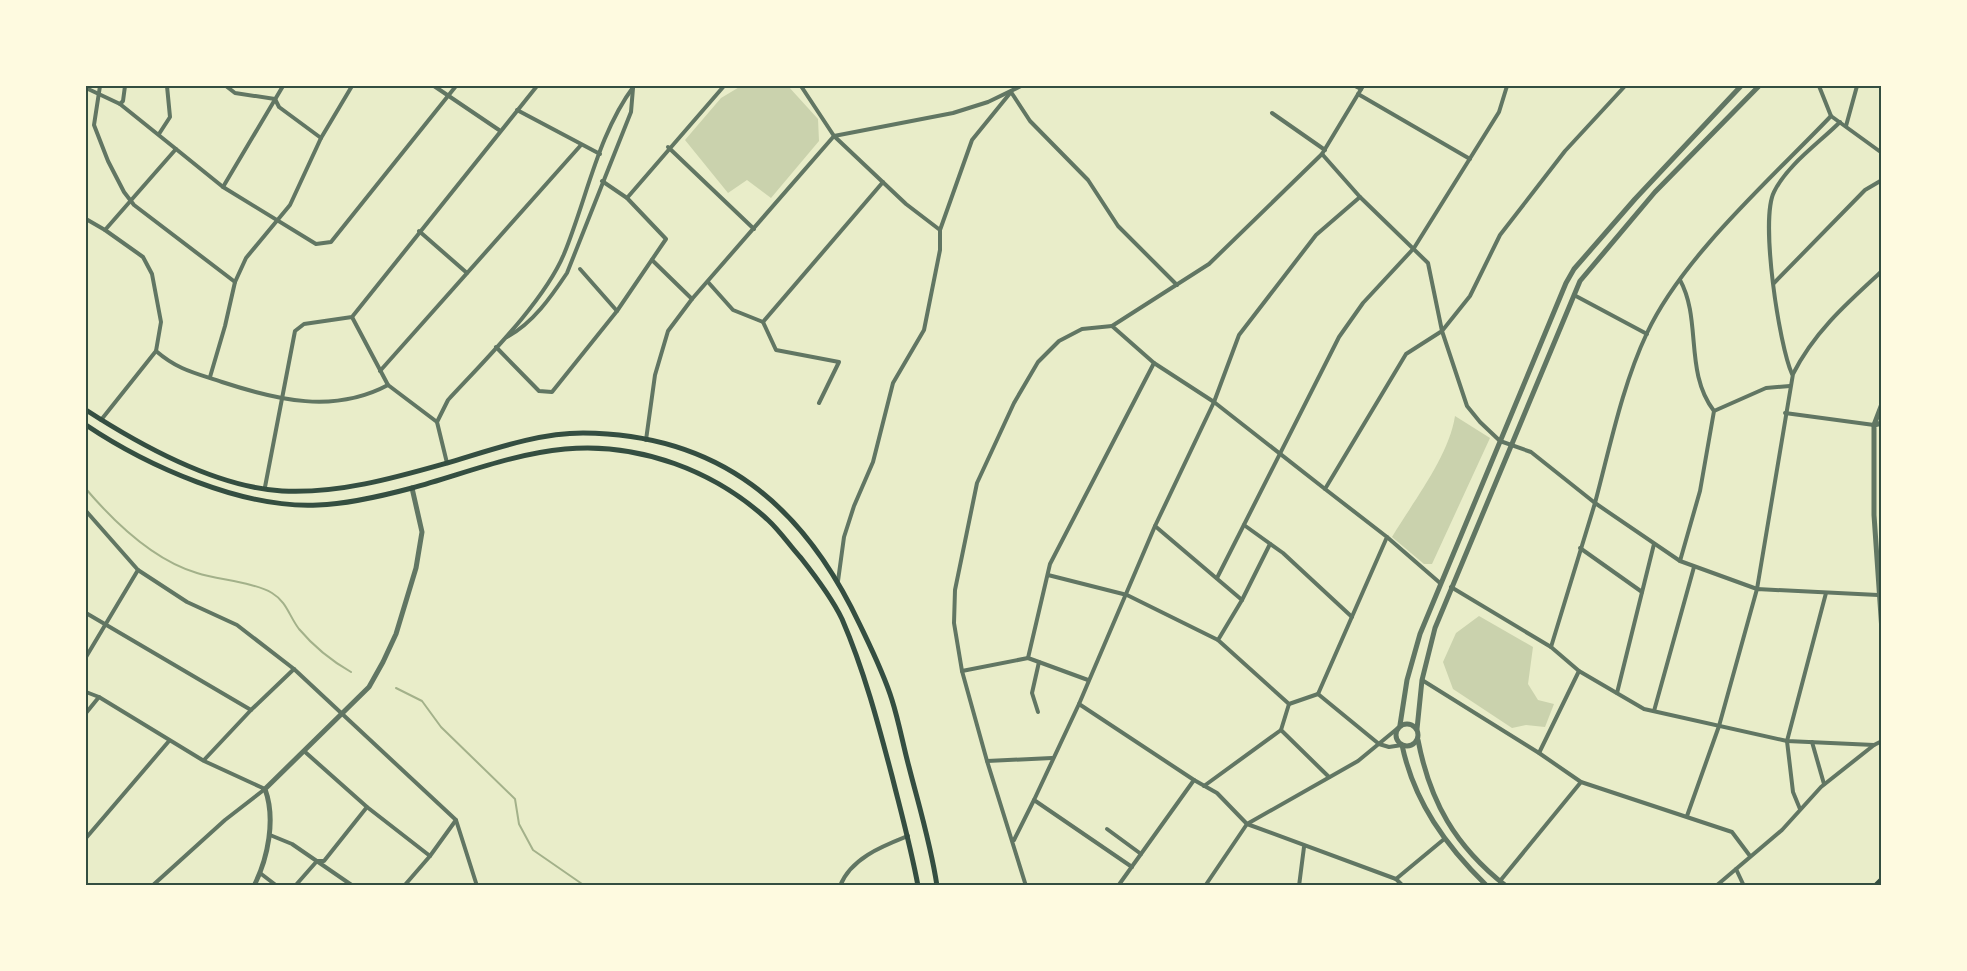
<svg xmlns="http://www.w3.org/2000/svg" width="1967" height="971" font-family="Quicksand,sans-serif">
	<rect width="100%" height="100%" fill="#e9edc9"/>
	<g fill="#cad2ad">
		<polygon points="741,86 788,86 818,119 819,141 771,198 747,180 728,193 685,140 721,98"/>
		<path d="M1455 416 1490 438 1432 564H1424L1392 537C1413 502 1449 456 1455 416Z"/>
		<polygon points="1479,616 1533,647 1528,684 1538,700 1554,704 1545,727 1526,725 1512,728 1453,689 1443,662 1456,633"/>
	</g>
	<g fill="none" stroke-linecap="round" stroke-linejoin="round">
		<g stroke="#a3b18a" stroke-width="2">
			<path d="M86 489C115 523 153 560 197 573 219 580 253 582 272 593 287 602 289 616 299 629 315 648 330 660 351 672"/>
			<polyline points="396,688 422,701 441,727 515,799 519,824 533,850 585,886"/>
		</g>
		<g stroke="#617663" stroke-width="4">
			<polyline points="100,86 94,125 108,161 124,192 134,205 235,282"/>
			<polyline points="226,86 235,93 275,99 279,107 321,138"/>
			<polyline points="434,86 499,130"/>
			<polyline points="801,86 834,136 906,204 940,230"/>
			<polyline points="1355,86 1361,89"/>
			<path d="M1625 86 1565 151 1500 235 1470 296 1442 331 1467 406 1480 422 1500 441 1531 452 1595 503C1610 447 1622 386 1647 333 1683 256 1772 178 1831 116"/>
			<polyline points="1819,86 1831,116 1882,153"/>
			<path d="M86 88 120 104 176 149 105 230 143 257 152 274 161 322 156 351C178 370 195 373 222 382 277 400 334 414 388 385"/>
			<polyline points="1358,94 1470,159"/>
			<polyline points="120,104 123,101 125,86"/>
			<polyline points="517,110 600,154"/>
			<polyline points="1272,113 1325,150"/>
			<polyline points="1846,126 1857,86"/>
			<polyline points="159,134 170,117 167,86"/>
			<polyline points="668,147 754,229"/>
			<polyline points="176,149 223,187 316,244 331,242 456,86"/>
			<polyline points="223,187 283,86"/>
			<polyline points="627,198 724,86"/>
			<polyline points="86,219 105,230"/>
			<polyline points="419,231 467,273"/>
			<polyline points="652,260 692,299"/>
			<polyline points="580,269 617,311"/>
			<path d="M1680 280C1702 320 1684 372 1714 411"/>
			<polyline points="708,282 733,310 763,322 776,350 839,362 819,403"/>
			<polyline points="1774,283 1865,190 1882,180"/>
			<polyline points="1574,295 1647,334"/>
			<polyline points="352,317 388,385 437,422"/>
			<polyline points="763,322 883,182"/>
			<path d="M507 337C533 323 551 297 567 273L631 112 633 88"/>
			<polyline points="496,347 539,391 552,392 617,311 666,239 627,198 602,181"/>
			<polyline points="1154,363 1112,326 1209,264 1322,154 1363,86"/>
			<polyline points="380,371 581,145"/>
			<path d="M1792 374C1779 345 1760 220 1774 192 1787 165 1819 143 1840 122"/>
			<polyline points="210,377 225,326 235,282 246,258 290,205 321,138 352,86"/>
			<polyline points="1785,413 1874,425"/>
			<polyline points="101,420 156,351"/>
			<polyline points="646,440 655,375 668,331 692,299 834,136 953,113 988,102 1021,86"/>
			<path d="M447 463 437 422 448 400C484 361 544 302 564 254 587 198 598 134 634 86"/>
			<polyline points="265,487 295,331 304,324 352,317 537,86"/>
			<polyline points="86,511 138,570 187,602 237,625 294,669 456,820 477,886"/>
			<polyline points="1244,525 1283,553 1352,617"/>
			<polyline points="1155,526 1242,600 1218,640 1289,704 1318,694 1379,744 1389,747 1402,745"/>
			<polyline points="1387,537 1440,583"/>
			<polyline points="1580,548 1642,592"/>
			<polyline points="1680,561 1700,491 1714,411 1766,388 1790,386"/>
			<polyline points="1048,575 1127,595 1218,640"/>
			<polyline points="1217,578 1339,337 1363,303 1414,248 1499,112 1507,86"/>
			<polyline points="838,581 844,537 854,506 873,462 893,383 924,330 940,250 940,230 972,140 1011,92 1030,121 1088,180 1118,226 1177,285"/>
			<polyline points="1451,587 1551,647 1579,671 1644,709 1787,741 1874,745 1882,741"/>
			<polyline points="1242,600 1270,544"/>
			<polyline points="86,613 251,710"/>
			<path d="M1551 647 1595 503 1680 561 1757 589 1793 374C1814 332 1847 303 1882 271"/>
			<polyline points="86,657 138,570"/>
			<polyline points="962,671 1028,658"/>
			<polyline points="1088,680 1028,658 1050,564 1154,363 1214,402 1325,489"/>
			<polyline points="1422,680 1539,753 1581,782 1732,832 1750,856"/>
			<polyline points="86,692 99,697 204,761 265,789 225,820 152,886"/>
			<polyline points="1617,693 1654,544"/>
			<polyline points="1318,694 1387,537 1325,489 1406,354 1442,331 1428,263 1360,197 1322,154"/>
			<polyline points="1079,704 1034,800 1132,867"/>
			<polyline points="1289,704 1281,730 1329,777"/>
			<polyline points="1654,711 1694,567"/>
			<polyline points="1038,712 1032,693 1039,662"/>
			<polyline points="86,713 99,697"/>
			<polyline points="1812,742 1824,784"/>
			<polyline points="304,751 367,807 430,856"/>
			<polyline points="1539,753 1579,671"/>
			<polyline points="204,760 251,710 294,669"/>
			<polyline points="987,761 1052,758"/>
			<polyline points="1194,780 1217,793 1247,824 1396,879 1403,886"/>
			<polyline points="1204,786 1281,730"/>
			<polyline points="1800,809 1793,792 1787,741 1826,593"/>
			<polyline points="1687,816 1719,726 1757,589 1878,595"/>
			<polyline points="1107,829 1141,854"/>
			<polyline points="270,835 292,844 353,886"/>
			<polyline points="86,838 169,741"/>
			<polyline points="1014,840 1034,800"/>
			<polyline points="1736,869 1744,886"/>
			<polyline points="260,873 277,886"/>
			<polyline points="1396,879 1443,840"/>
			<polyline points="1500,881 1581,782"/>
			<polyline points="295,886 317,861 324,861 367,807"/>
			<polyline points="404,886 430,856 456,820"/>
			<path d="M840 886C851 858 883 846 908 836"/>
			<polyline points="1026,886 987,761 962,671 954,623 955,590 977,483 1014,403 1038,362 1059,341 1082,329 1112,326"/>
			<polyline points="1118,886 1194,780 1079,704 1155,526 1214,402 1239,335 1316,235 1360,197"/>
			<polyline points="1205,886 1247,824 1358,761 1398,728"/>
			<polyline points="1299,886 1304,847"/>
			<polyline points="1716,886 1782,830 1821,787 1874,745"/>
		</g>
		<g stroke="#617663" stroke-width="5">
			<polyline points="1882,423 1874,425 1874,515 1882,631"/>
			<polyline points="1874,425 1882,404"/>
			<circle cx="1407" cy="735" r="11"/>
			<polyline points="1400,725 1407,680 1420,634 1566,283 1574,269 1635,199 1741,86"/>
			<polyline points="1417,729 1422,680 1435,628 1580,281 1655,192 1759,86"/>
			<path d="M1418 740C1430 802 1455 846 1506 886"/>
			<path d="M1402 745C1414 802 1446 846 1487 886"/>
			<path d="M254 886C268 858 276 819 265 789L369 687 383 662 396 634 416 568 422 532 412 488"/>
		</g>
		<g stroke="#344e41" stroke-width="5">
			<path d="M86 410C140 445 216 487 282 491 338 494 394 478 447 463 491 450 537 433 583 433 720 434 804 506 860 625 872 650 884 674 892 700 899 722 903 745 909 767 919 806 931 845 937 886"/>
			<path d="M86 425C147 466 243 509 318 505 349 504 382 496 412 488 463 474 512 454 565 449 639 442 715 471 768 520 780 531 790 546 801 558 816 577 832 598 842 619 864 670 878 723 892 776 901 812 911 848 918 886"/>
			<polyline points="1875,886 1882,879"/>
		</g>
	</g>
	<rect width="1967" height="971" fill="none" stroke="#fefae0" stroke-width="174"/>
	<rect x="87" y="87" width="1793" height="797" fill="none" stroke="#344e41" stroke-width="2"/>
</svg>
